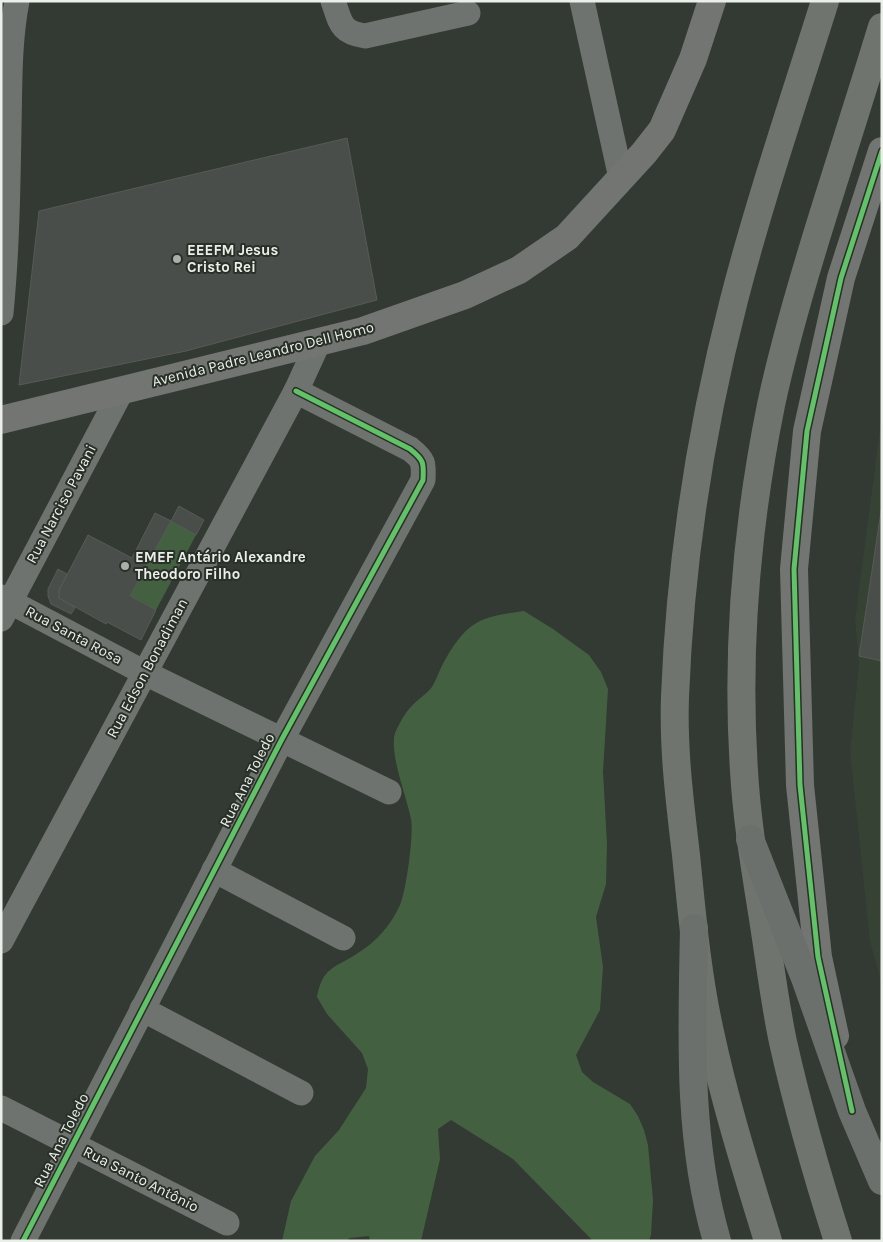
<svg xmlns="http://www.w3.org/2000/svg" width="883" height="1242" font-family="Karla,sans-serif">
	<rect width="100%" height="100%" fill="#333933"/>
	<polygon fill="#354234" points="882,413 882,984 870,942 850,752 859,663 855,620"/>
	<g fill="#436141">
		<polygon points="171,521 196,535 156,610 130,596"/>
		<path d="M524 611 553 629 589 655 601 672 608 689 603 772 607 844 606 884 596 917 603 967 600 1010 576 1055 582 1072 593 1082 630 1104 638 1116 644 1130 648 1145 653 1200 651 1235 649 1241H593L513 1159 451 1120 438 1129 440 1159 421 1241H370L369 1236 350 1238 346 1241H282L291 1201 315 1156 339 1130 366 1088 368 1069 362 1053 327 1014 317 997C323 966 334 969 358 953 376 942 391 925 400 905 406 892 414 834 411 819 406 795 392 761 394 738 394 732 405 713 410 708 416 700 426 695 432 687 437 679 440 668 445 660 468 620 481 617 524 611Z"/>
	</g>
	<g fill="#4a4e4a" stroke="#565b56">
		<polygon points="347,138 377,300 186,351 19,385 39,211"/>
		<polygon points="882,505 882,661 859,656"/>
		<polygon points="179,506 204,520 196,535 171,521"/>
		<polygon points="155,513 171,521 130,596 156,610 141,640 107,622 106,624 59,598 59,590 88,535 132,558"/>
		<polygon points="58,569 67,574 59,590 59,598 75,608 71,614 51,604 48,596 48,589"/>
	</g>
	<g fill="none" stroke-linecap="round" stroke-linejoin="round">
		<g stroke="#6f736f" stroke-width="25">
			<path d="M333 1C341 23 340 32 365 36L468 13"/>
			<polyline points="582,1 621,178"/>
			<path d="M1 313C7 251 8 189 9 127 10 85 9 42 17 1"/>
			<polyline points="1,597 145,673 389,792"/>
			<polyline points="1,619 122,390"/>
			<polyline points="214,870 343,938"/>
			<polyline points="1,941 296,391 319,341"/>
			<polyline points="142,1009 301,1093"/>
			<polyline points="1,1108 227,1223"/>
			<path d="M23 1241 282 739 423 480C424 463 424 460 410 449L296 391"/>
		</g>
		<g stroke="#727572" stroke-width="28">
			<polyline points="1,420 363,331 465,295 519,270 567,237 644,153 662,130 693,59 712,1"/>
			<polyline points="835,1036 818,957 800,785 794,569 807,431 841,278 882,151"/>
		</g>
		<g stroke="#6f746f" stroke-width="28">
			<path d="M768 1241C747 1172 725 1103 710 1032 697 974 692 914 686 855 680 803 673 750 675 697 680 565 701 428 734 300 760 199 794 100 825 1"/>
			<path d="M838 1241C817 1175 798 1109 783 1042 775 1004 770 964 764 925 756 874 747 823 744 771 736 649 747 524 771 405 785 339 804 276 824 212 843 151 863 89 882 27"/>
		</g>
		<g stroke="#6c706c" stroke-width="28">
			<polyline points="750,839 805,978 852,1111 882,1181"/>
			<path d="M694 928C692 1033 687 1138 717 1241"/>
		</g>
		<defs>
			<g id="cycleway">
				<polyline points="852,1111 818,957 800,785 794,569 807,431 841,278 882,151"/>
				<path d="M23 1241 282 739 423 480C424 463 424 460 410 449L296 391"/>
			</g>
		</defs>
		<use href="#cycleway" stroke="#283027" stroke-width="8"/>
		<use href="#cycleway" stroke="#61c268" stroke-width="5"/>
	</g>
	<g fill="#aaafa9" stroke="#283027" stroke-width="2">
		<circle cx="177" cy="259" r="5"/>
		<circle cx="125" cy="566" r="5"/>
	</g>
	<g text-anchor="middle" stroke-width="4" stroke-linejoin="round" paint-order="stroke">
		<g font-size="15" font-weight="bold" fill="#eaefe9" stroke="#283027" text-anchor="start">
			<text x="187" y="255">EEEFM Jesus<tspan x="187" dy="17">Cristo Rei</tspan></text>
			<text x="135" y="562">EMEF Antário Alexandre<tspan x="135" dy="17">Theodoro Filho</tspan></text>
		</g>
		<g font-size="15" fill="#eaefe9" stroke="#283027">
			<text transform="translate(263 354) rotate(-14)" y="5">Avenida Padre Leandro Dell Homo</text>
			<text transform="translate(61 504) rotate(-62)" y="5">Rua Narciso Pavani</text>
			<text transform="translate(74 635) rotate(28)" y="5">Rua Santa Rosa</text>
			<text transform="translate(147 668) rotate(-62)" y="5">Rua Edson Bonadiman</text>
			<text transform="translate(247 780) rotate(-63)" y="5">Rua Ana Toledo</text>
			<text transform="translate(61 1140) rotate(-63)" y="5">Rua Ana Toledo</text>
			<text transform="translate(141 1179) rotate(27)" y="5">Rua Santo Antônio</text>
		</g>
	</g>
	<rect width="883" height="1242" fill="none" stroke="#eaefe9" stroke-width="5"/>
</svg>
